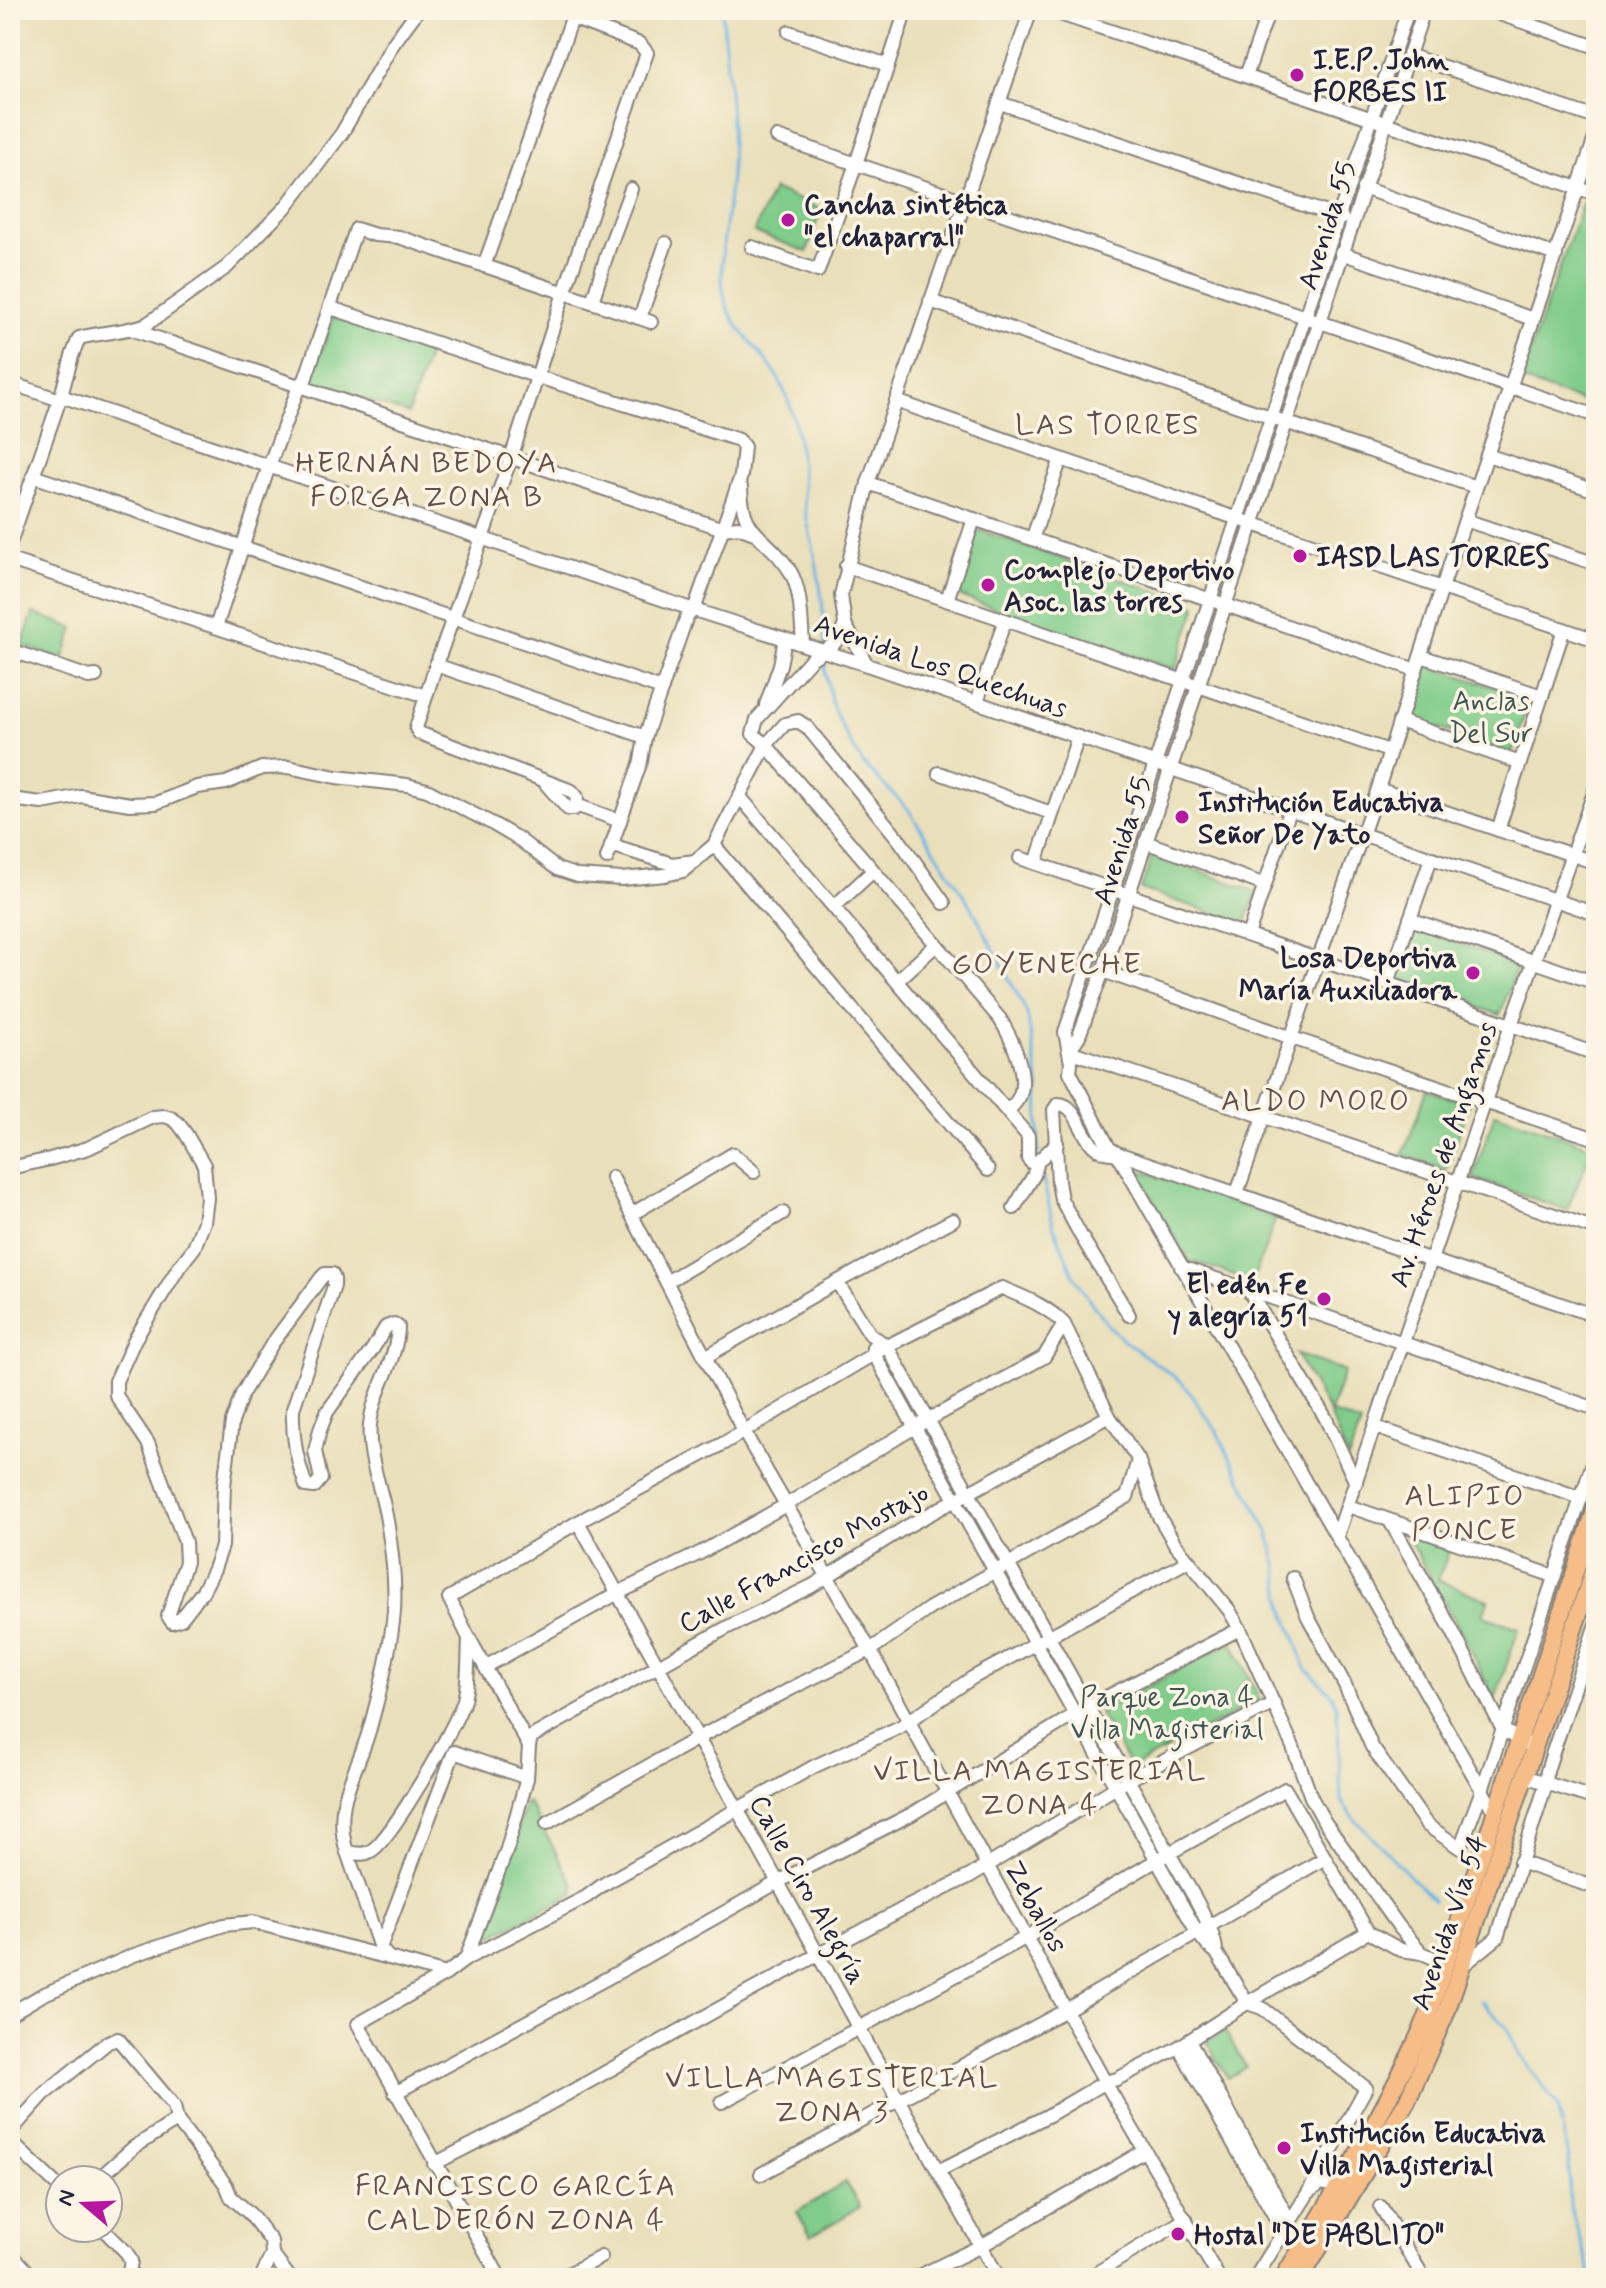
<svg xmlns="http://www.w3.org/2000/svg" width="1606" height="2288" font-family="Mynerve,sans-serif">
	<rect width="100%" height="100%" fill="#fcf5e5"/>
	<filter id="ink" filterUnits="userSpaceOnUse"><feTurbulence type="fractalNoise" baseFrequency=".0125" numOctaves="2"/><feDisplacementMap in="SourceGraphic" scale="16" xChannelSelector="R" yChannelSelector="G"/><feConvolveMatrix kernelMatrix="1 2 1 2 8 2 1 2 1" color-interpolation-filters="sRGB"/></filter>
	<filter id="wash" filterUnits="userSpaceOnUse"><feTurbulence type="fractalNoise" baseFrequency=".006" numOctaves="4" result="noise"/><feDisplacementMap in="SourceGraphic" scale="32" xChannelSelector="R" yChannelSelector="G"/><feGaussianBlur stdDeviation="1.8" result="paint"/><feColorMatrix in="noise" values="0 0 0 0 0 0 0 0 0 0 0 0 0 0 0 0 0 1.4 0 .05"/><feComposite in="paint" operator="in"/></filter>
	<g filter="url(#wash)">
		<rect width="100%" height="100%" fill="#e9dfba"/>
		<g fill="#80cc8a" stroke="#517762" stroke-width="2">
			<polygon points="773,189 821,209 807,252 754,232"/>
			<polygon points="1583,202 1596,206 1596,406 1520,380"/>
			<polygon points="333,317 430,350 408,414 311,381"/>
			<polygon points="978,530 1197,605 1175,670 956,595"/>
			<polygon points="33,613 74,628 63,660 22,645"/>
			<polygon points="1424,664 1530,699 1512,753 1406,717"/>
			<polygon points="1153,854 1257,892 1245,924 1141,889"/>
			<polygon points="1415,928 1518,964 1500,1015 1397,979"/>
			<polygon points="1427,1090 1469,1104 1446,1171 1403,1155"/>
			<polygon points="1495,1113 1593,1147 1567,1210 1473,1178"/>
			<polygon points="1136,1169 1276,1218 1253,1281 1188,1260"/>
			<polygon points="1296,1354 1344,1371 1330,1412 1361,1424 1348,1459 1329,1412"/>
			<polygon points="1406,1535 1449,1551 1438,1580 1488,1600 1483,1616 1519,1628 1495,1699 1458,1626"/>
			<polygon points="1232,1642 1260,1700 1131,1768 1099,1712"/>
			<polygon points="527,1802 529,1803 574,1886 573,1894 483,1940 481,1938 513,1851 525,1804"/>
			<polygon points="1225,2031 1246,2067 1228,2078 1207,2042"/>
			<polygon points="846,2182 860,2207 811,2236 797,2212"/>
		</g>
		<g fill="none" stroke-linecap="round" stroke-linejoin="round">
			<g stroke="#6db4e4" stroke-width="3">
				<path d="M722 10C726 64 734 119 731 173 729 212 716 263 725 300 734 332 764 351 779 380 801 421 800 464 805 509 807 523 811 537 814 551 820 582 825 615 825 647"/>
				<polyline points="825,654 825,671 833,708 847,737 864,765 908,809 971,906 1027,1013 1039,1083 1038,1154"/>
				<polyline points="1041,1169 1053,1225 1073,1274 1090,1301 1108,1325 1127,1343 1182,1382 1216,1430 1268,1532 1277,1564 1283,1606 1306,1668 1332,1695 1337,1707 1341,1800 1353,1817 1434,1901"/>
				<polyline points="1481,2001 1507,2028 1520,2056 1558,2106 1569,2163 1570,2206 1592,2278"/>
			</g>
		</g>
	</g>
	<g filter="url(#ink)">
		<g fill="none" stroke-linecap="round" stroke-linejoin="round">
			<defs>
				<g id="minor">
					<polyline points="1048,10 1596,194"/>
					<polyline points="1408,10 1065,1032 1071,1063 1070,1072 1109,1148 1117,1153 1495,1813"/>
					<polyline points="1488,10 1596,47"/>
					<polyline points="572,18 640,44 647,53 564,293 511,458 436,665 416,728 419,733 572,791 577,797 576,805"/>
					<polyline points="789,32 888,65"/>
					<polyline points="1408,55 1596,118"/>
					<polyline points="1246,76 1269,10"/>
					<polyline points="1000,103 1342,218"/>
					<polyline points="777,137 1596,416"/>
					<polyline points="1363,188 1556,255"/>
					<polyline points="752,247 818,271 856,164 906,10"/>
					<polyline points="1341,253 1533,319"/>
					<polyline points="484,266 575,10"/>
					<polyline points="930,301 1476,487"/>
					<polyline points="592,302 609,248 631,189"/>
					<polyline points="331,308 538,377 739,440 744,447 741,476 694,610 687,616 645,737 641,761 607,858"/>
					<polyline points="640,318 666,243"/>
					<polyline points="133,330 723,529 738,527 754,533"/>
					<polyline points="10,383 60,400"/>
					<polyline points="61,396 694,610 867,665 1596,914"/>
					<polyline points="896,401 1061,459 1596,640"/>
					<polyline points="1487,455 1596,491"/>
					<polyline points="33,476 662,689"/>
					<polyline points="868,483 1416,670"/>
					<path d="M741 487C742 539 767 534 790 571 802 591 801 621 803 644"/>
					<polyline points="1465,520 1596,564"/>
					<polyline points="1032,539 1061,459"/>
					<path d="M10 543 61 396 72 356 79 338C101 332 126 332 147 324L227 267 285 208 342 133 393 44 418 10"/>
					<polyline points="10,560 426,696"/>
					<polyline points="846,566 1389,751"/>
					<polyline points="947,600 974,519"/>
					<polyline points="845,624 867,665"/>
					<polyline points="216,627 269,466 299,386 305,380 356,229 375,235 399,237 651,322"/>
					<polyline points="10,650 89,677 96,676"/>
					<polyline points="1421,656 1542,696"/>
					<polyline points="436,665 645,737"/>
					<polyline points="977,702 1005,620"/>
					<polyline points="766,705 780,665 785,639"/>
					<polyline points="1399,721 1520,763"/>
					<polyline points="939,773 1051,813"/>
					<polyline points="546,784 568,809 574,809 576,805 620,821"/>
					<polyline points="1378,789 1596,863"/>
					<polyline points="740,797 1028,1136 1028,1159 1032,1163 1038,1161 1057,1143"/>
					<polyline points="10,799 42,803 81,796 130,804 156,803 197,787 226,783 262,768 288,767 336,777 407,785 427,790 493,824 520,840 557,869 578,876 622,879 665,875 683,871 714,845 766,745 785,724 798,721 807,727 900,841 944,903"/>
					<polyline points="1498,830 1564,629"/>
					<polyline points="1145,842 1265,885"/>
					<polyline points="611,845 672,864 695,861"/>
					<polyline points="714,845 988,1170"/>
					<polyline points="1020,858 1596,1054"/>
					<polyline points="1036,863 1078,737"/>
					<polyline points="835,906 873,871"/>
					<polyline points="1410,919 1596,983"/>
					<polyline points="1248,935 1290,810"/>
					<polyline points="1103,971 1292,1038 1596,1139"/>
					<polyline points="898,980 936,945"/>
					<polyline points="1388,983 1431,858"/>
					<polyline points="1069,1051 1079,1036 1103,971 1424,10"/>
					<polyline points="1069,1051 1596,1229"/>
					<path d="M1008 1111C1012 1106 1018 1101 1020 1095 1028 1073 1011 1037 1000 1019L766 745 753 734 757 719 811 659 833 645 841 635 845 624 841 595 868 483 1031 10"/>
					<path d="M10 1168 50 1159 88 1148 153 1117 164 1116 171 1118 178 1123 186 1134 204 1165 207 1198 204 1222 194 1248 179 1267 135 1339 116 1381V1395L119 1400 148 1443 185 1542 186 1562 168 1616 172 1622 181 1619 203 1591 214 1569 222 1546 224 1486 232 1422 242 1394 272 1344 321 1278 325 1274H332L334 1279V1286L293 1409C292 1434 297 1462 306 1486L314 1487 321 1479 315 1451 320 1430 327 1412 372 1350 386 1327 394 1324 398 1327C397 1361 373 1391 370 1425 367 1457 382 1489 387 1521 392 1550 396 1581 394 1611 391 1649 381 1688 371 1724 359 1772 331 1800 347 1852 355 1853 363 1856 371 1851 392 1838 456 1726 464 1700 469 1681 468 1658 469 1638"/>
					<polyline points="612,1177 744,1432 870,1650 1105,2082 1219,2278"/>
					<polyline points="1237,1193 1378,789 1444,582 1596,135"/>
					<polyline points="1014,1208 1034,1175 1038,1161"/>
					<polyline points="632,1214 733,1154 754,1172"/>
					<polyline points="1181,1267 1596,1409"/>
					<polyline points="668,1281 783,1213"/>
					<path d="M837 1282 870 1334 887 1346 1170 1855C1182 1877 1216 1928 1216 1952L1247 2003 1262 2008 1366 2088 1308 2193"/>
					<polyline points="1249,1291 1325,1417 1356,1483"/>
					<path d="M1129 1315 1081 1236 1061 1199 1058 1182 1054 1110 1058 1104C1084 1104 1078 1157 1117 1153L1596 1316"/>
					<path d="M873 1347 874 1354C981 1547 1089 1739 1197 1932L1208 1946 1216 1952"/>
					<polyline points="705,1357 837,1282 953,1220"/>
					<polyline points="1375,1427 1581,1498"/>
					<polyline points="1348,1506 1554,1576"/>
					<polyline points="1390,1521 1452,1630 1503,1730 1527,1744"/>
					<polyline points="578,1522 938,2171 999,2278"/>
					<polyline points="1337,1536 1511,1025 1596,787"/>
					<polyline points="1293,1578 1308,1617 1345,1685 1372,1747 1427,1825 1460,1848 1482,1790 1596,1454"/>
					<polyline points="485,1667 618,1593 700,1553 786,1505 915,1427 1044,1357 1064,1324"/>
					<polyline points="529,1746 531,1737 728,1627 812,1586 906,1527 1109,1416"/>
					<polyline points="1524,1776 1596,1799"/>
					<polyline points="547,1823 698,1738 802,1683 870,1650 930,1608 1127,1497 1138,1460"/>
					<polyline points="347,1852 380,1948 389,1958 446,1974"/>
					<polyline points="1520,1862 1596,1888"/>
					<polyline points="380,1948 454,1752 527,1778"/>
					<path d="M466 1959 507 1849 527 1778 529 1746 469 1638 449 1598 578 1522 724 1443 887 1346 1002 1288C1023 1297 1048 1306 1064 1324L1109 1416 1138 1459 1158 1515 1175 1544 1229 1610 1240 1629 1293 1747 1311 1797 1324 1821 1400 1928 1422 1953 1445 1963"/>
					<polyline points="1461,1967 1497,1938 1546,1784 1547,1771 1553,1752 1596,1624"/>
					<polyline points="10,2014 42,1995 134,1955 224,1925 253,1922 389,1958"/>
					<polyline points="1189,2041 1290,2221"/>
					<polyline points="1179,2047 1283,2231"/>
					<polyline points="395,2093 626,1968 778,1882 912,1814 1087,1707 1240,1629"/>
					<polyline points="722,2102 1027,1937 1157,1860 1285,1789 1368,1932 1401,1950 1422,1953"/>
					<polyline points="10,2132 44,2094 108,2042 118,2039 174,2106 177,2120 226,2185 231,2197 250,2214 271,2241 272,2254 290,2278"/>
					<polyline points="10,2141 60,2188"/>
					<polyline points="434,2164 524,2118 754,1989 901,1910 970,1876 1128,1780 1274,1703"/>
					<polyline points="938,2171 1049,2115 1105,2082 1117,2079 1179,2047 1247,2003 1368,1932"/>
					<polyline points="761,2174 1066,2010 1325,1858"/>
					<polyline points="97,2180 133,2148 177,2120"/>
					<polyline points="1381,2207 1424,2278"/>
					<polyline points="102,2228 126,2252 131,2261 128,2278"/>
					<polyline points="10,2253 34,2278"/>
					<polyline points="261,2278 272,2254"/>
					<polyline points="500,2278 358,2024 446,1974 466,1959 586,1897 604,1884 815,1766 900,1727 972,1678 1188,1561"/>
					<polyline points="560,2278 601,2257"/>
					<polyline points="915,2278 981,2246 1144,2151"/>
					<polyline points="1088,2278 1186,2219"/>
					<polyline points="1255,2278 1308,2193 1321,2183 1338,2187"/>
				</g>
				<g id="major">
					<path d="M1283 2278C1336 2192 1389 2106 1429 2013L1596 1508"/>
					<polyline points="1301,2278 1407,2101 1446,2013 1596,1562"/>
				</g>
			</defs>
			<use href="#minor" stroke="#86807a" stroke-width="16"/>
			<use href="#major" stroke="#86807a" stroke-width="20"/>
			<use href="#minor" stroke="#fff" stroke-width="12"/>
			<use href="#major" stroke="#f7bd88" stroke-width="16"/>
		</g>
	</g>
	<g fill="#b5179e" stroke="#fcf5e5" stroke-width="3">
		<circle cx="1297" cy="75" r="8"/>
		<circle cx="788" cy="220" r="8"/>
		<circle cx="1300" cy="556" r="8"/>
		<circle cx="988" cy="585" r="8"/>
		<circle cx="1182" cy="817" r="8"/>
		<circle cx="1473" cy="973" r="8"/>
		<circle cx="1324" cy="1299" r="8"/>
		<circle cx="1284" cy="2148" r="8"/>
		<circle cx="1178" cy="2234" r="8"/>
	</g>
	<g text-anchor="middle" stroke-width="7" stroke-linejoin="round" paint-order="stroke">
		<g font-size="28" font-weight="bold" fill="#22223b" stroke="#fcf5e5" text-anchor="start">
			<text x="1313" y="69">I.E.P. John<tspan x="1313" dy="32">FORBES II</tspan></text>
			<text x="804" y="214">Cancha sintética<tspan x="804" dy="32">"el chaparral"</tspan></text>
			<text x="1316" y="566">IASD LAS TORRES</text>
			<text x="1004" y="579">Complejo Deportivo<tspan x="1004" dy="32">Asoc. las torres</tspan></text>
			<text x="1198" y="811">Institución Educativa<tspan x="1198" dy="32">Señor De Yato</tspan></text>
			<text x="1457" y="967" text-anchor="end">Losa Deportiva<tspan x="1457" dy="32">María Auxiliadora</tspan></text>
			<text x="1308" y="1293" text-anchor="end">El edén Fe<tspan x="1308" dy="32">y alegría 51</tspan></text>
			<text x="1300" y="2142">Institución Educativa<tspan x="1300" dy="32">Villa Magisterial</tspan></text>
			<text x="1194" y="2244">Hostal "DE PABLITO"</text>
		</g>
		<g font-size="28" fill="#22223b" stroke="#fcf5e5">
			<text transform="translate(1326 225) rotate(-72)" y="10">Avenida 55</text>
			<text transform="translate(941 665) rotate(19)" y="10">Avenida Los Quechuas</text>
			<text transform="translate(1121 840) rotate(-72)" y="10">Avenida 55</text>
			<text transform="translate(1442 1154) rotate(-71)" y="10">Av. Héroes de Angamos</text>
			<text transform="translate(803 1557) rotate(-29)" y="10">Calle Francisco Mostajo</text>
			<text transform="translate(809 1889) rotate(61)" y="10">Calle Ciro Alegría</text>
			<text transform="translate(1037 1906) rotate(61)" y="10">Zeballos</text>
			<text transform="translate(1448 1922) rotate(-71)" y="10">Avenida Vía 54</text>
		</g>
		<g font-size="28" fill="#3e5553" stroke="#fcf5e5">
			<text x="1491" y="710">Anclas<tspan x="1491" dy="32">Del Sur</tspan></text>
			<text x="1167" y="1706">Parque Zona 4<tspan x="1167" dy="32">Villa Magisterial</tspan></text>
		</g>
		<g font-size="30" letter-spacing="2" fill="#63504a" stroke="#fcf5e5">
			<text x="1108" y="434">LAS TORRES</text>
			<text x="427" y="472">HERNÁN BEDOYA<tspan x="427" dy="34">FORGA ZONA B</tspan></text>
			<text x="1047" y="973">GOYENECHE</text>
			<text x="1316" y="1110">ALDO MORO</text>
			<text x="1465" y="1505">ALIPIO<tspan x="1465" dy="34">PONCE</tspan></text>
			<text x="1040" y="1780">VILLA MAGISTERIAL<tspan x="1040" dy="34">ZONA 4</tspan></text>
			<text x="832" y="2087">VILLA MAGISTERIAL<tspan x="832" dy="34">ZONA 3</tspan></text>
			<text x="516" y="2195">FRANCISCO GARCÍA<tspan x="516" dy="34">CALDERÓN ZONA 4</tspan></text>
		</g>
	</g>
	<rect width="1606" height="2288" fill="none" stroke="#fcf5e5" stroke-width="40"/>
	<g transform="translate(84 2204) rotate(289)"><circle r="38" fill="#fcf5e5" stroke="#a5a1a1" stroke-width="2"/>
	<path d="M0-6L14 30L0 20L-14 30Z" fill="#b5179e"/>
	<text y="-12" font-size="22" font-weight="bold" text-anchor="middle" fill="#22223b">N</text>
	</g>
</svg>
